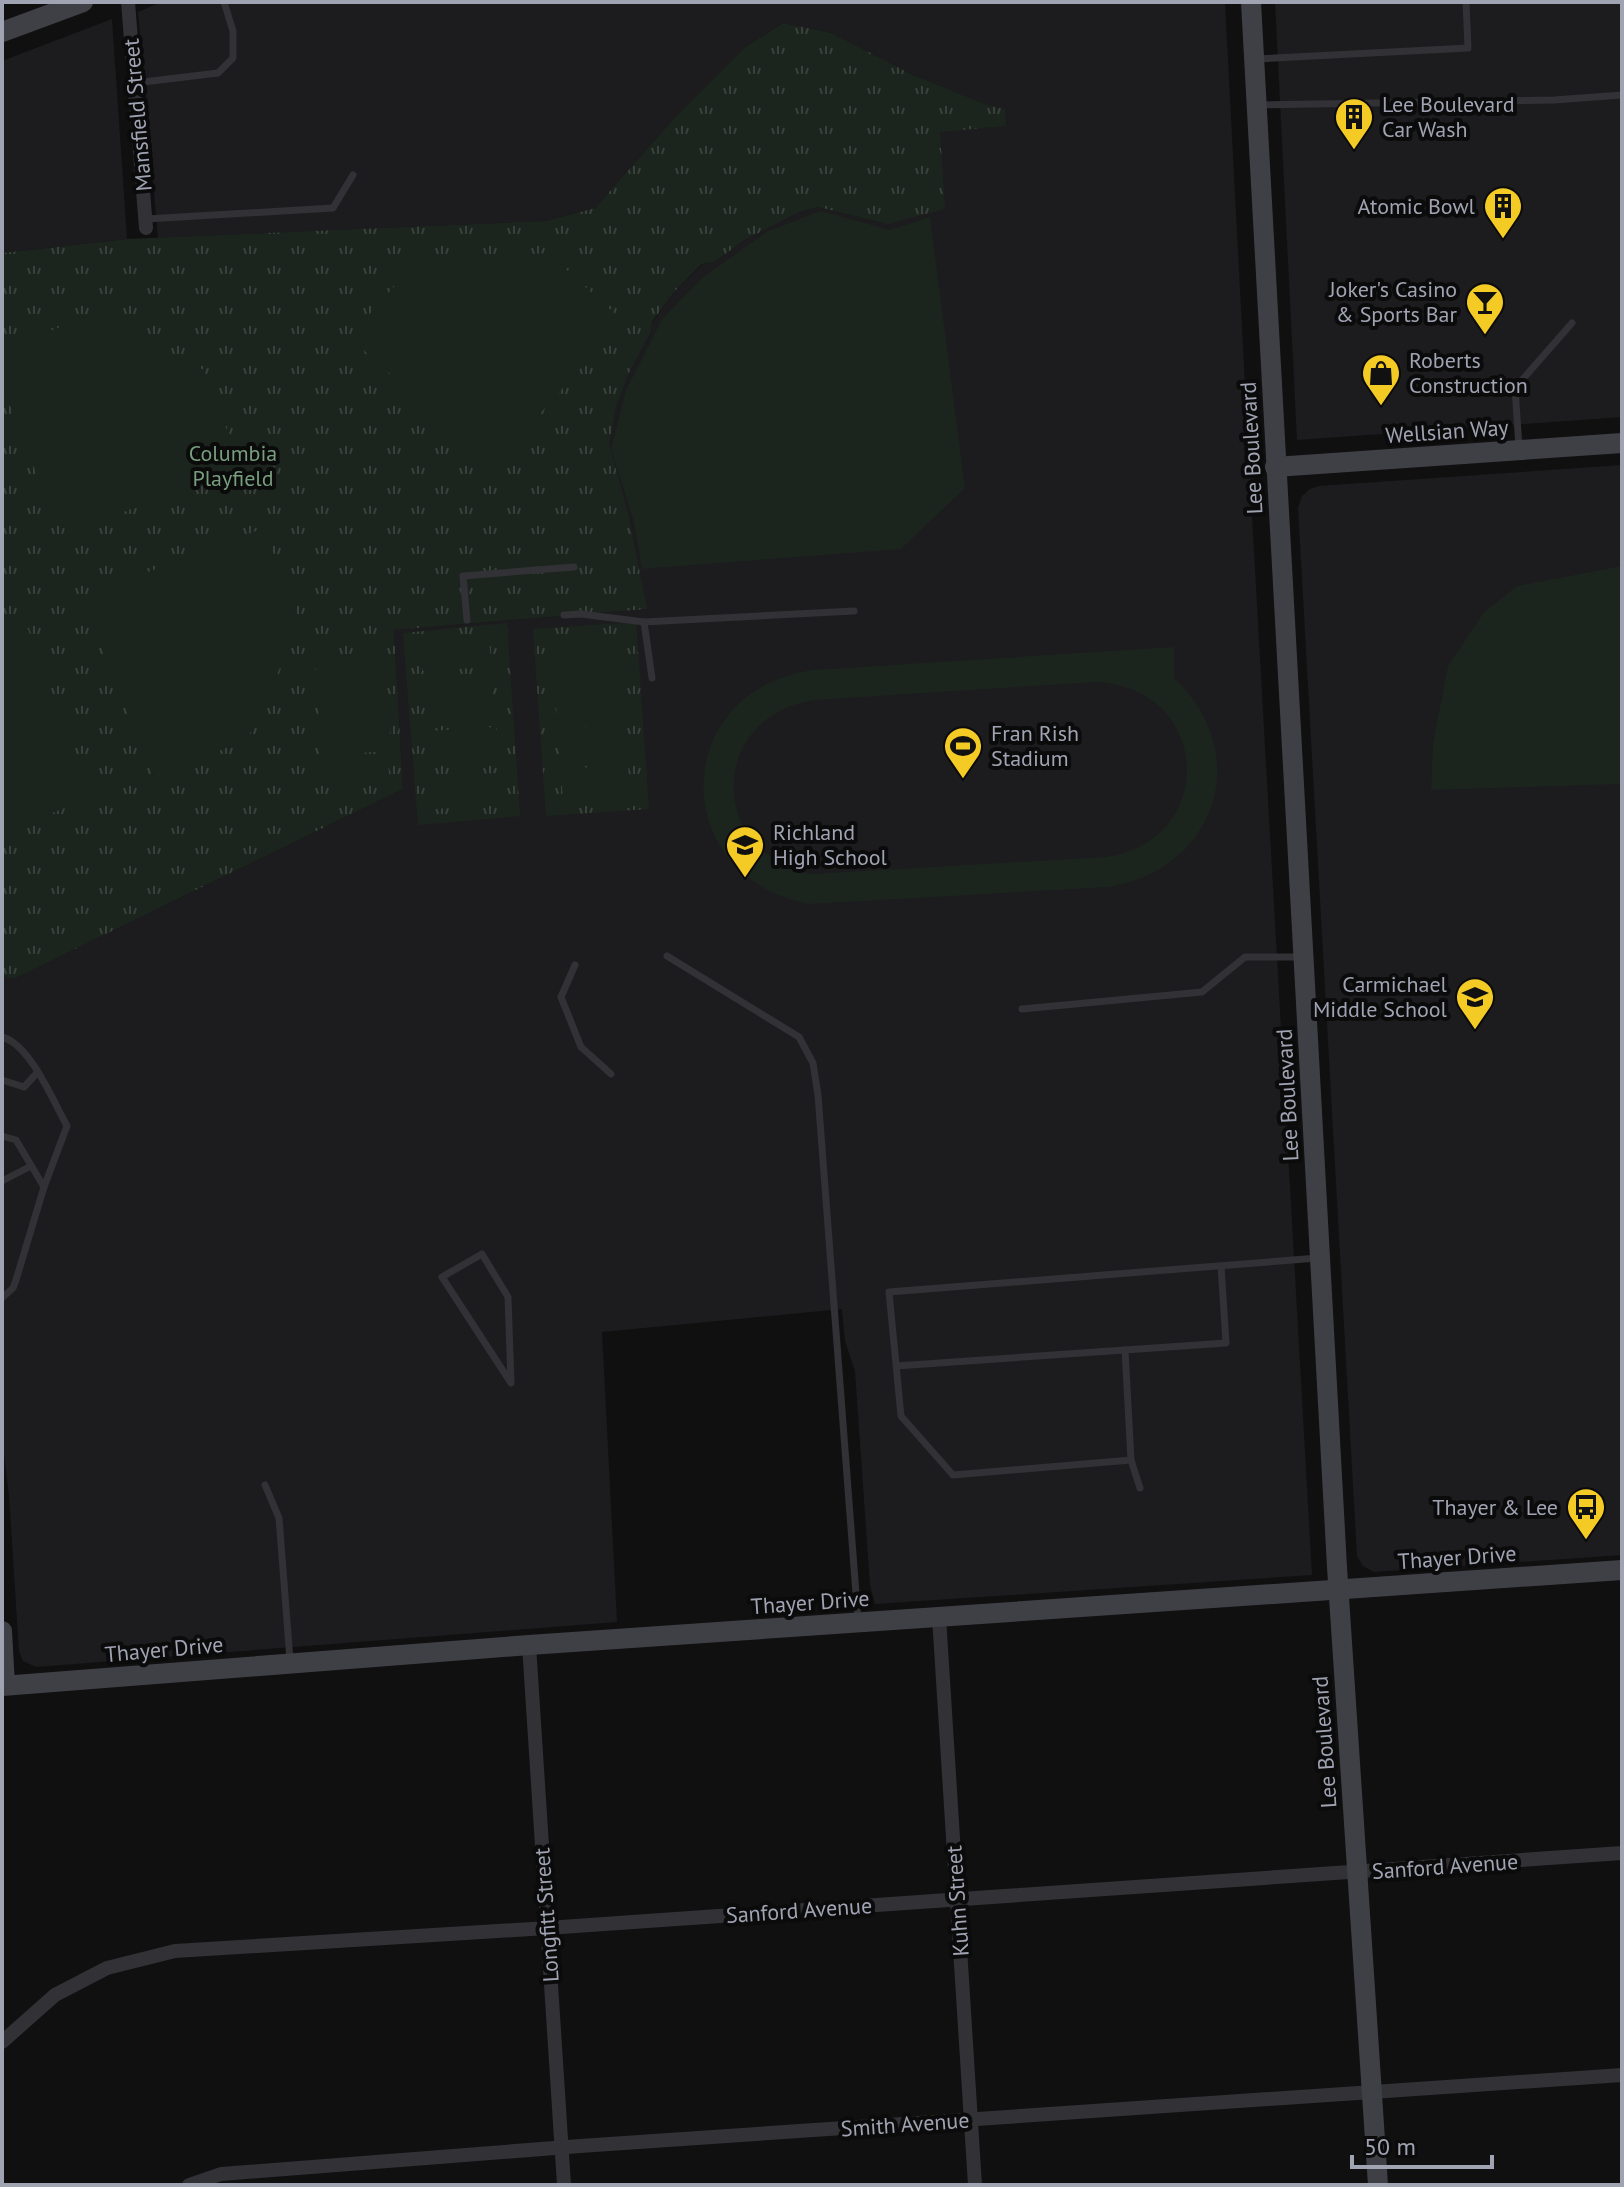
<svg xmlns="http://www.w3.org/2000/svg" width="1624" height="2187" font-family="'PT Sans',sans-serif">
	<defs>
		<pattern id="park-tufts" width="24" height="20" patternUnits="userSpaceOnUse" patternTransform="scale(2)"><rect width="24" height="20" fill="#1c241e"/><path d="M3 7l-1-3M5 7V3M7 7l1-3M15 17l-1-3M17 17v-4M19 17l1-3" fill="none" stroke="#3a413c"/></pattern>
	</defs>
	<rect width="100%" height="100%" fill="#101011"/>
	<g fill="#1c1c1e">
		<polygon points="161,2 1225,2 1246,405 1251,410 1256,512 1252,517 1312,1575 875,1604 870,1585 855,1371 845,1341 842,1309 602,1332 617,1622 36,1667 23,1661 19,1651 9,1496 2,1437 2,976 14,979 403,789 394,630 646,609 628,512 608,444 616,408 629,373 651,332 652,323 674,292 703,264 714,262 745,240 800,212 818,207 887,224 940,131 1005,126 1004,109 990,106 911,74 832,33 783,23 745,47 676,116 595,208 545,221 158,238 138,12"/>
		<polygon points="1275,2 1622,2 1622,417 1297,440"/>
		<polygon points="112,19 127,239 2,253 2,61"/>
		<polygon points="1622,465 1622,1555 1374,1572 1363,1566 1357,1556 1298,508 1302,496 1310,489 1319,486"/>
	</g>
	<g fill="url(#park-tufts)">
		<polygon points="783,23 832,33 911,74 990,106 1005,109 1006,126 940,132 945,209 887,224 818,207 800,212 745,240 714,262 702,264 674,292 652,322 651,332 629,373 616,408 609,444 628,512 647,609 394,630 403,789 14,979 2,976 2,253 127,239 545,221 595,208 676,116 745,47"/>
		<polygon points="636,622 649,809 546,816 533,629"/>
		<polygon points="507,623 520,816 418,825 403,633"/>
	</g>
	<g fill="#1c241e" fill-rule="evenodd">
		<polygon points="821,211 890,230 930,217 965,488 901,549 642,569 634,522 611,449 626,390 662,319 702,278 768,231"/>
		<polygon points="548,253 623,321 502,456 483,457 349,337 417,261"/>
		<polygon points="86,316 204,370 241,467 71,532 56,524 2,385 2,351"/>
		<polygon points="264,528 300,624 247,740 153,776 87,609 95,592"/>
		<polygon points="1622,566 1622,782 1619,784 1431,790 1433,742 1448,666 1484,612 1517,586"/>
		<polygon points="9,623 28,629 92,797 2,833 2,626"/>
		<polygon points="489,635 491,667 423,671 422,639"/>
		<polygon points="620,643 622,675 554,679 552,647"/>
		<path d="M1174 647V678C1255 753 1216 871 1108 887L810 904C666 878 669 690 813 670ZM1095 682C1211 686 1220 840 1106 857L812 874C706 854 708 714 816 700Z"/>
		<polygon points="385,652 391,751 321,755 315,657"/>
		<polygon points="491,681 493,714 426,718 424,685"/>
		<polygon points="622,684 624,716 557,720 555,688"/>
		<polygon points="626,724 628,756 561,760 559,728"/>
		<polygon points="496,727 498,759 430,763 429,731"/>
		<polygon points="388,759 389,776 331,780 330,764"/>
		<polygon points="628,765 630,797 563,802 561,769"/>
		<polygon points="498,773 500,805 433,809 431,777"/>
	</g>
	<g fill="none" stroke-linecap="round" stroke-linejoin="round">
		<g stroke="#313136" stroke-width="7">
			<polyline points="1256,59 1468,48 1466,2"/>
			<polyline points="135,83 218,73 233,58 233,31 224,2"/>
			<polyline points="1259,105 1554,100 1622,95"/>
			<polyline points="146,219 333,208 353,175"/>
			<polyline points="1519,448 1515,388 1572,323"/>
			<polyline points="564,615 581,614 644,622 854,611"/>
			<polyline points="467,620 463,576 574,567"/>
			<polyline points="644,622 652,678"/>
			<polyline points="667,956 799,1037 813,1063 818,1095 858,1620"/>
			<polyline points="575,965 561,997 581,1047 611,1074"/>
			<polyline points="1022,1009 1202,992 1245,957 1301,957"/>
			<path d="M2 1037C30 1044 53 1101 67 1126L44 1187"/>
			<polyline points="2,1080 24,1087 37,1073"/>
			<polyline points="2,1136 16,1140 44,1187 16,1280 13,1288 2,1298"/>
			<polyline points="2,1181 31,1166"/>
			<polygon points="482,1254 508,1297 511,1383 442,1277"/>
			<polyline points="1125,1350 1226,1343 1221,1266"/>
			<polyline points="896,1366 1125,1350 1131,1460 953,1475 901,1416 889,1292 1318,1258"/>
			<polyline points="1131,1460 1140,1488"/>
			<polyline points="265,1485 279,1518 290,1660"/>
		</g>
		<g stroke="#313136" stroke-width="14">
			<polyline points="128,2 146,228"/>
			<polyline points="939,1617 975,2185"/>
			<polyline points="529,1645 564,2185"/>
			<polyline points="2,2042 55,1995 107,1968 175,1951 547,1928 1622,1853"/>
			<polyline points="189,2185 221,2174 580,2146 1622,2075"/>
		</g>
		<g stroke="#3f3f46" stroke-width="20">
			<polyline points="1251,2 1337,1567 1378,2185"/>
			<polyline points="2,32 83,2"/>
			<polyline points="1275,467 1622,443"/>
			<polyline points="2,1631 5,1685"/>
			<polyline points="2,1686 529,1645 1622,1570"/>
		</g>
	</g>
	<defs>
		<symbol id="building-pin" viewBox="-11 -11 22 30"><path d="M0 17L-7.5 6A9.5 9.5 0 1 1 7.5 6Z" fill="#f4cb24" stroke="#0b0b0c"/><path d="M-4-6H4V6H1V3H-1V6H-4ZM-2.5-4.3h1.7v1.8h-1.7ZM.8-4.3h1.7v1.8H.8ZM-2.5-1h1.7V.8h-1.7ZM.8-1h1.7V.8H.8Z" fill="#111"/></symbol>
		<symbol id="bar-pin" viewBox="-11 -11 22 30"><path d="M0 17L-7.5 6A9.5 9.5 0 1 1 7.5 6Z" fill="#f4cb24" stroke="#0b0b0c"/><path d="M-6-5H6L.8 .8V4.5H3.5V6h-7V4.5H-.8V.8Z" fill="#111"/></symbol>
		<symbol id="shop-pin" viewBox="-11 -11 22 30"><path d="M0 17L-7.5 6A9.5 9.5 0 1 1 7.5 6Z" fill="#f4cb24" stroke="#0b0b0c"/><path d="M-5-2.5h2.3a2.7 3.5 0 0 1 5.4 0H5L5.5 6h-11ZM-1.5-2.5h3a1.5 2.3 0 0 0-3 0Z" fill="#111"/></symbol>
		<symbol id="stadium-pin" viewBox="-11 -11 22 30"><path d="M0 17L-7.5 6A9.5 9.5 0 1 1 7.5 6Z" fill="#f4cb24" stroke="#0b0b0c"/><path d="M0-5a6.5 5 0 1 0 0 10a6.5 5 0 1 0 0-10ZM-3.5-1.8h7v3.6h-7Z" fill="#111"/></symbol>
		<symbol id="school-pin" viewBox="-11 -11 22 30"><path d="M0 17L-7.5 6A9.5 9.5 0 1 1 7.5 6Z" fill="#f4cb24" stroke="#0b0b0c"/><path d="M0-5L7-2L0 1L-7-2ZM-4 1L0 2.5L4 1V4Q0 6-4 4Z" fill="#111"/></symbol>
		<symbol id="bus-pin" viewBox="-11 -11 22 30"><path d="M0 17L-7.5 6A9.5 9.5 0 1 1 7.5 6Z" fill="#f4cb24" stroke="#0b0b0c"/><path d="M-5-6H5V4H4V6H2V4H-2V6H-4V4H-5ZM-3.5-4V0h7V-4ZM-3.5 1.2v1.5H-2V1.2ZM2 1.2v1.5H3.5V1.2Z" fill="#111"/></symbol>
	</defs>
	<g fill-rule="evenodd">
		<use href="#building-pin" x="1332" y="95" width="44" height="60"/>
		<use href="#building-pin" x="1481" y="184" width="44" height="60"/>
		<use href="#bar-pin" x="1463" y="280" width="44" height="60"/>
		<use href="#shop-pin" x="1359" y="351" width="44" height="60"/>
		<use href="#stadium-pin" x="941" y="724" width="44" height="60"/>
		<use href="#school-pin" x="723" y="823" width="44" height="60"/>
		<use href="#school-pin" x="1453" y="975" width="44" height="60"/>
		<use href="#bus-pin" x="1564" y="1485" width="44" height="60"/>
	</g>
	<g text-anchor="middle" stroke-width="8" stroke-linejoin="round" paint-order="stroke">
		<g font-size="22" fill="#a0a3b2" stroke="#0b0b0c" text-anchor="start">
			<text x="1382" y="112">Lee Boulevard<tspan x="1382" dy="25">Car Wash</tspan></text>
			<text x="1475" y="214" text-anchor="end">Atomic Bowl</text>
			<text x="1457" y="297" text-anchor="end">Joker's Casino<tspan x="1457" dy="25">&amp; Sports Bar</tspan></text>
			<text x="1409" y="368">Roberts<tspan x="1409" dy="25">Construction</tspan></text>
			<text x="991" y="741">Fran Rish<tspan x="991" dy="25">Stadium</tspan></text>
			<text x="773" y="840">Richland<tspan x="773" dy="25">High School</tspan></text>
			<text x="1447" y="992" text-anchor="end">Carmichael<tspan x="1447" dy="25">Middle School</tspan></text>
			<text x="1558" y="1515" text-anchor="end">Thayer &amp; Lee</text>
		</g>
		<g font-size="22" fill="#a0a3b2" stroke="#0b0b0c">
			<text transform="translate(137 115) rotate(-95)" y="8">Mansfield Street</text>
			<text transform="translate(1447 431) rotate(-4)" y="8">Wellsian Way</text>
			<text transform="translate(1251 448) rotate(-93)" y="8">Lee Boulevard</text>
			<text transform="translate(1287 1095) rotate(-93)" y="8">Lee Boulevard</text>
			<text transform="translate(1457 1557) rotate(-4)" y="8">Thayer Drive</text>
			<text transform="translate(810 1602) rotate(-4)" y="8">Thayer Drive</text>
			<text transform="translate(164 1649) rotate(-5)" y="8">Thayer Drive</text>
			<text transform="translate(1324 1742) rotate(-94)" y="8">Lee Boulevard</text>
			<text transform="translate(1445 1866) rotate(-4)" y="8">Sanford Avenue</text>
			<text transform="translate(957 1901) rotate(-94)" y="8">Kuhn Street</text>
			<text transform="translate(799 1910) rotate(-4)" y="8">Sanford Avenue</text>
			<text transform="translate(546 1915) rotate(-94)" y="8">Longfitt Street</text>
			<text transform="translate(905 2124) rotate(-4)" y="8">Smith Avenue</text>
		</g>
		<g font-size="22" fill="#779e7e" stroke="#0b0b0c">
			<text x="233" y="461">Columbia<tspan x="233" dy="25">Playfield</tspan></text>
		</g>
	</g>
	<rect width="1624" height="2187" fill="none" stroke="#a0a3b2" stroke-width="8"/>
	<path d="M1352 2155v12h140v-12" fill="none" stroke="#a0a3b2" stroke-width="4"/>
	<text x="1364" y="2155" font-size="24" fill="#a0a3b2" stroke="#0b0b0c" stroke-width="6" paint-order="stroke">50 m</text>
</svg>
